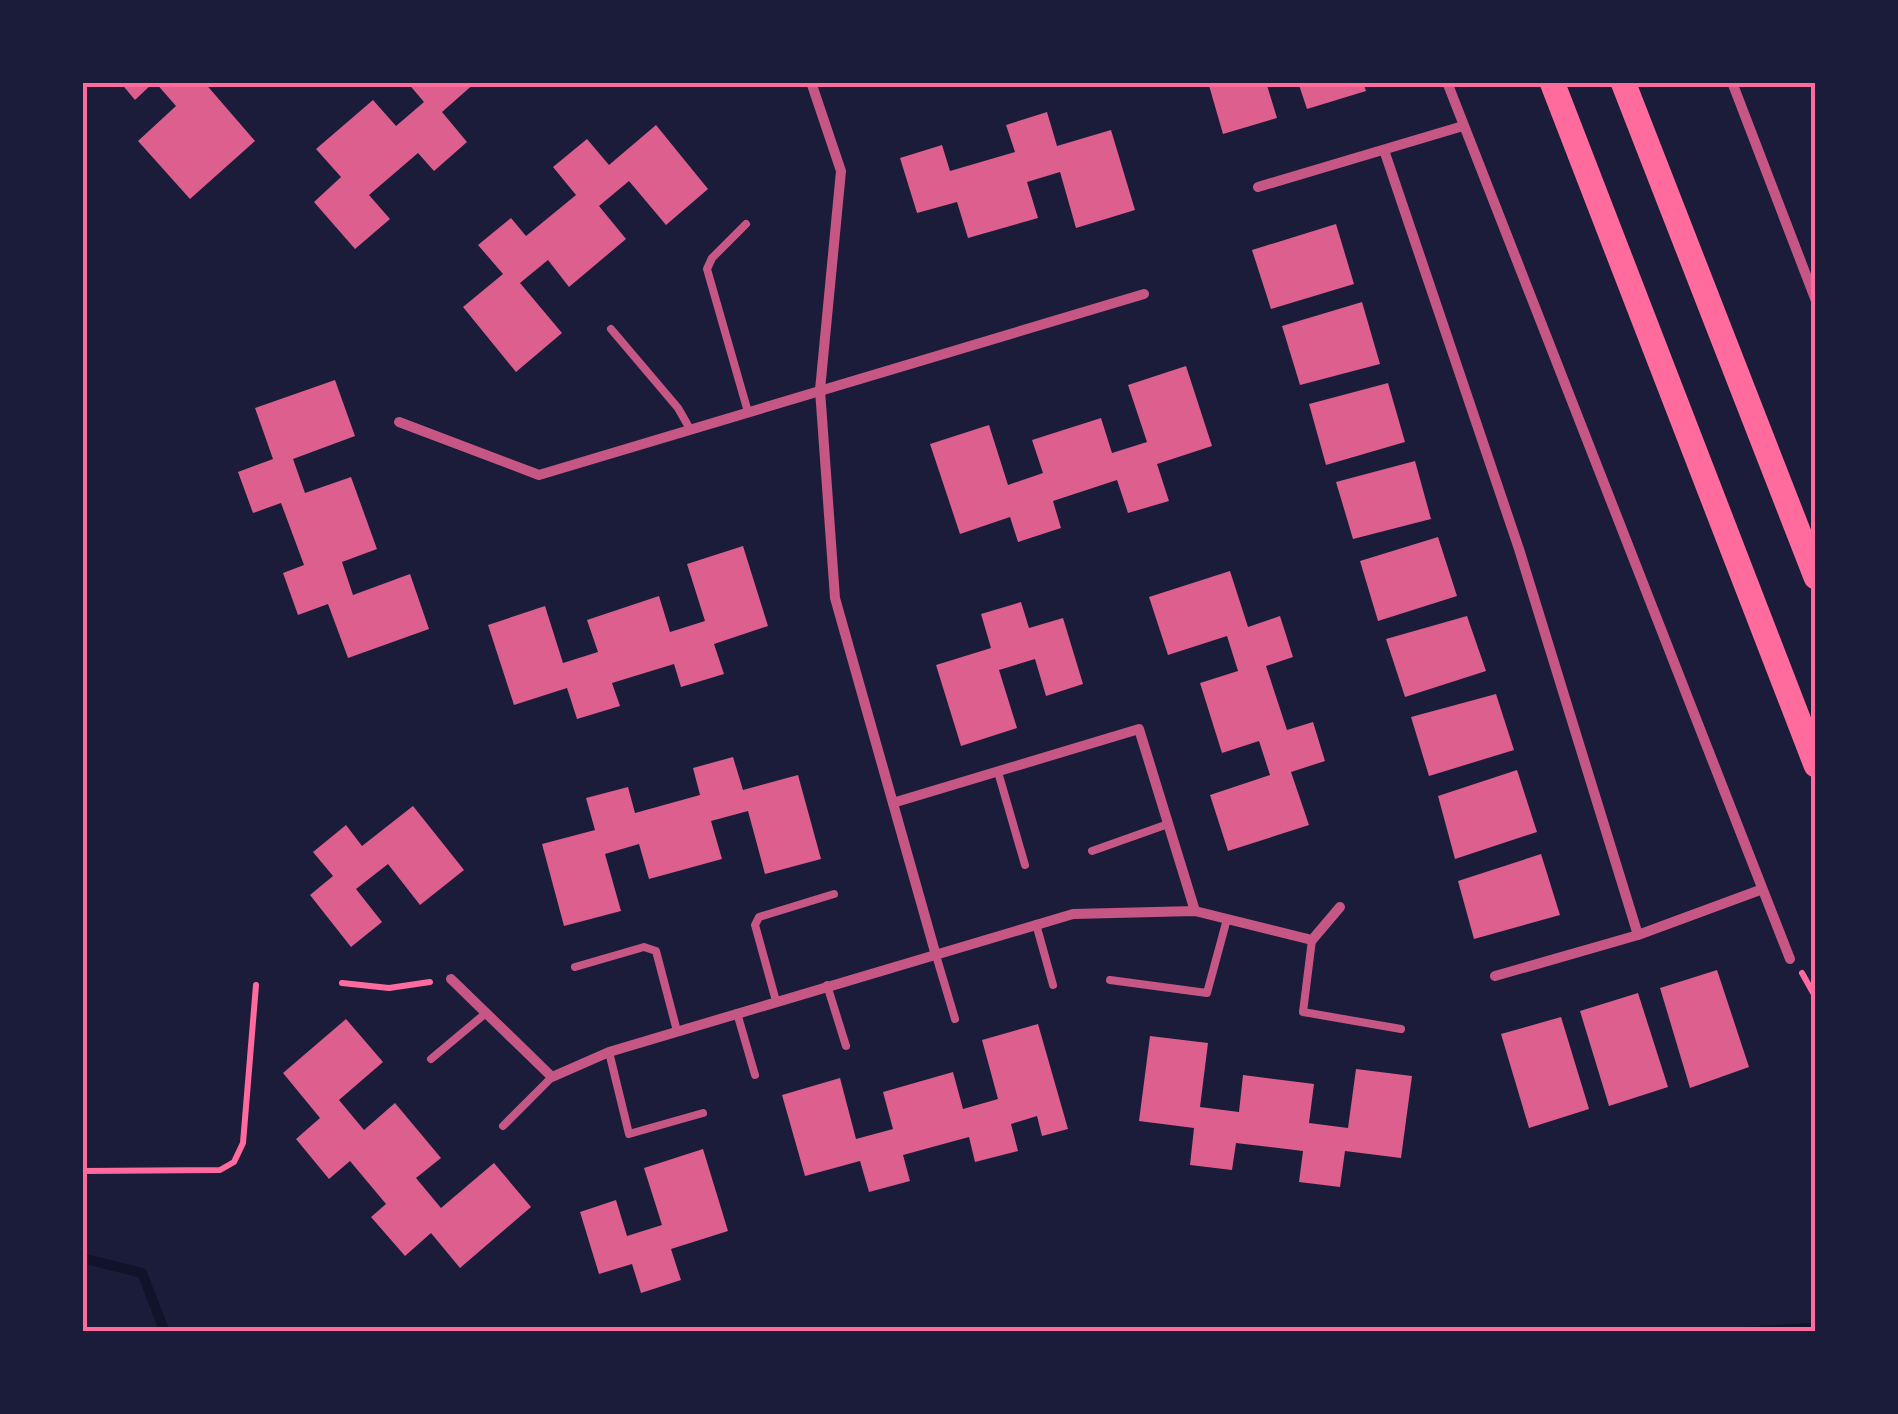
<svg xmlns="http://www.w3.org/2000/svg" width="1898" height="1414" font-family="Figtree,sans-serif">
	<rect width="100%" height="100%" fill="#1b1b3a"/>
	<g fill="none" stroke-linecap="round" stroke-linejoin="round">
		<g stroke="#12122b" stroke-width="10">
			<polyline points="82,1258 142,1273 165,1332"/>
			<polyline points="1743,1332 1816,1328"/>
		</g>
	</g>
	<g fill="#dd5f8e">
		<polygon points="120,82 154,82 135,100"/>
		<polygon points="155,82 204,82 255,141 190,199 138,141 176,106"/>
		<polygon points="407,82 476,82 442,112 467,142 434,171 418,153 369,195 390,219 355,249 314,202 341,177 316,149 373,100 396,126 424,102"/>
		<polygon points="1208,82 1266,82 1277,118 1223,134"/>
		<polygon points="1298,82 1363,82 1366,91 1307,109"/>
		<polygon points="1047,112 1057,146 1111,130 1135,210 1076,228 1060,172 1027,182 1038,218 968,238 957,202 917,213 900,158 942,145 950,171 1015,152 1006,125"/>
		<polygon points="656,125 708,189 666,225 629,181 599,206 626,239 569,287 548,260 520,283 562,333 516,372 463,307 503,274 478,245 511,218 526,236 576,195 553,167 587,139 609,165"/>
		<polygon points="1336,224 1354,284 1271,309 1252,250"/>
		<polygon points="1362,302 1380,364 1300,385 1282,326"/>
		<polygon points="1186,366 1212,446 1157,464 1169,501 1128,513 1117,480 1053,501 1061,528 1018,542 1010,517 960,534 930,444 989,425 1008,485 1043,473 1032,440 1101,418 1112,453 1147,442 1128,385"/>
		<polygon points="335,380 355,436 293,459 305,493 351,477 377,549 342,562 353,595 410,574 429,629 348,658 328,604 298,615 283,573 304,565 281,503 253,513 238,472 273,459 255,408"/>
		<polygon points="1388,383 1405,442 1326,465 1309,404"/>
		<polygon points="1415,461 1431,519 1353,539 1336,482"/>
		<polygon points="1438,537 1457,596 1378,621 1360,561"/>
		<polygon points="743,546 768,626 714,644 724,674 681,687 674,664 612,683 620,706 577,719 567,688 514,705 488,625 545,606 563,663 598,652 587,620 659,596 670,632 705,621 687,564"/>
		<polygon points="1230,571 1248,627 1280,616 1293,657 1266,666 1287,730 1313,722 1325,761 1291,772 1309,825 1228,851 1210,795 1270,775 1259,741 1222,753 1200,683 1238,671 1227,636 1168,655 1149,597"/>
		<polygon points="1021,602 1029,628 1063,618 1083,684 1046,696 1035,659 999,670 1017,728 961,746 936,665 991,648 981,614"/>
		<polygon points="1467,616 1486,671 1405,697 1386,639"/>
		<polygon points="1496,694 1514,750 1429,776 1411,717"/>
		<polygon points="733,757 743,790 798,775 821,859 765,874 748,811 711,821 722,859 649,879 639,844 605,854 621,911 564,926 542,844 595,830 586,798 628,787 635,813 700,795 693,768"/>
		<polygon points="1517,770 1537,832 1455,859 1438,796"/>
		<polygon points="413,806 464,870 420,905 388,864 356,889 382,922 351,947 310,895 333,876 313,852 346,825 362,846"/>
		<polygon points="1541,854 1560,915 1474,939 1458,881"/>
		<polygon points="1717,970 1749,1067 1690,1088 1660,988"/>
		<polygon points="1638,993 1668,1087 1609,1106 1580,1011"/>
		<polygon points="1561,1017 1589,1109 1529,1128 1501,1034"/>
		<polygon points="346,1019 383,1062 339,1100 364,1130 395,1103 441,1158 416,1178 441,1208 494,1163 531,1207 460,1268 431,1233 405,1256 371,1217 386,1204 350,1161 329,1179 296,1139 320,1118 283,1073"/>
		<polygon points="1038,1024 1068,1129 1042,1136 1037,1116 1011,1124 1018,1151 975,1162 969,1137 903,1155 910,1181 869,1192 860,1161 805,1176 782,1095 840,1078 856,1139 893,1129 883,1092 953,1072 963,1109 998,1099 982,1040"/>
		<polygon points="1150,1036 1208,1043 1200,1107 1239,1112 1243,1075 1314,1084 1309,1123 1348,1128 1356,1069 1412,1076 1401,1158 1345,1151 1340,1187 1299,1182 1303,1151 1236,1143 1232,1170 1190,1165 1194,1128 1139,1121"/>
		<polygon points="703,1149 728,1231 671,1249 681,1280 641,1293 632,1264 599,1274 580,1212 616,1200 627,1236 662,1225 644,1168"/>
	</g>
	<g fill="none" stroke-linecap="round" stroke-linejoin="round">
		<g stroke="#ff6b9d" stroke-width="6">
			<polyline points="1802,973 1816,998"/>
			<polyline points="342,983 389,988 430,982"/>
			<polyline points="82,1171 220,1170 234,1162 243,1143 256,985"/>
		</g>
		<g stroke="#c65784" stroke-width="8">
			<polyline points="746,224 712,258 707,269 748,412"/>
			<polyline points="611,329 678,408 690,429"/>
			<polyline points="998,772 1025,865"/>
			<polyline points="1092,851 1168,824"/>
			<polyline points="1036,924 1053,985"/>
			<polyline points="1312,940 1303,1012 1401,1029"/>
			<polyline points="935,952 955,1019"/>
			<polyline points="575,967 644,947 656,951 677,1031"/>
			<polyline points="1110,980 1207,993 1227,919"/>
			<polyline points="827,985 846,1046"/>
			<polyline points="776,1001 755,925 759,917 834,894"/>
			<polyline points="737,1013 755,1075"/>
			<polyline points="609,1052 629,1134 703,1113"/>
			<polyline points="431,1059 486,1013"/>
			<polyline points="503,1126 552,1077"/>
		</g>
		<g stroke="#c65784" stroke-width="10">
			<polyline points="811,82 841,171 820,390 835,598 935,952"/>
			<polyline points="1447,82 1790,959"/>
			<polyline points="1732,82 1816,301"/>
			<polyline points="1384,150 1519,549 1638,935"/>
			<polyline points="1258,187 1463,126"/>
			<polyline points="399,422 539,475 1144,294"/>
			<polyline points="896,802 1139,729 1195,911"/>
			<polyline points="1495,976 1638,935 1760,890"/>
			<polyline points="451,979 552,1077 609,1052 1073,914 1195,911 1312,940 1340,907"/>
		</g>
		<g stroke="#ff6b9d" stroke-width="25">
			<polyline points="1552,82 1816,765"/>
			<polyline points="1623,82 1816,577"/>
		</g>
	</g>
	<rect width="1898" height="1414" fill="none" stroke="#1b1b3a" stroke-width="170"/>
	<rect x="85" y="85" width="1728" height="1244" fill="none" stroke="#ff6b9d" stroke-width="4"/>
</svg>
